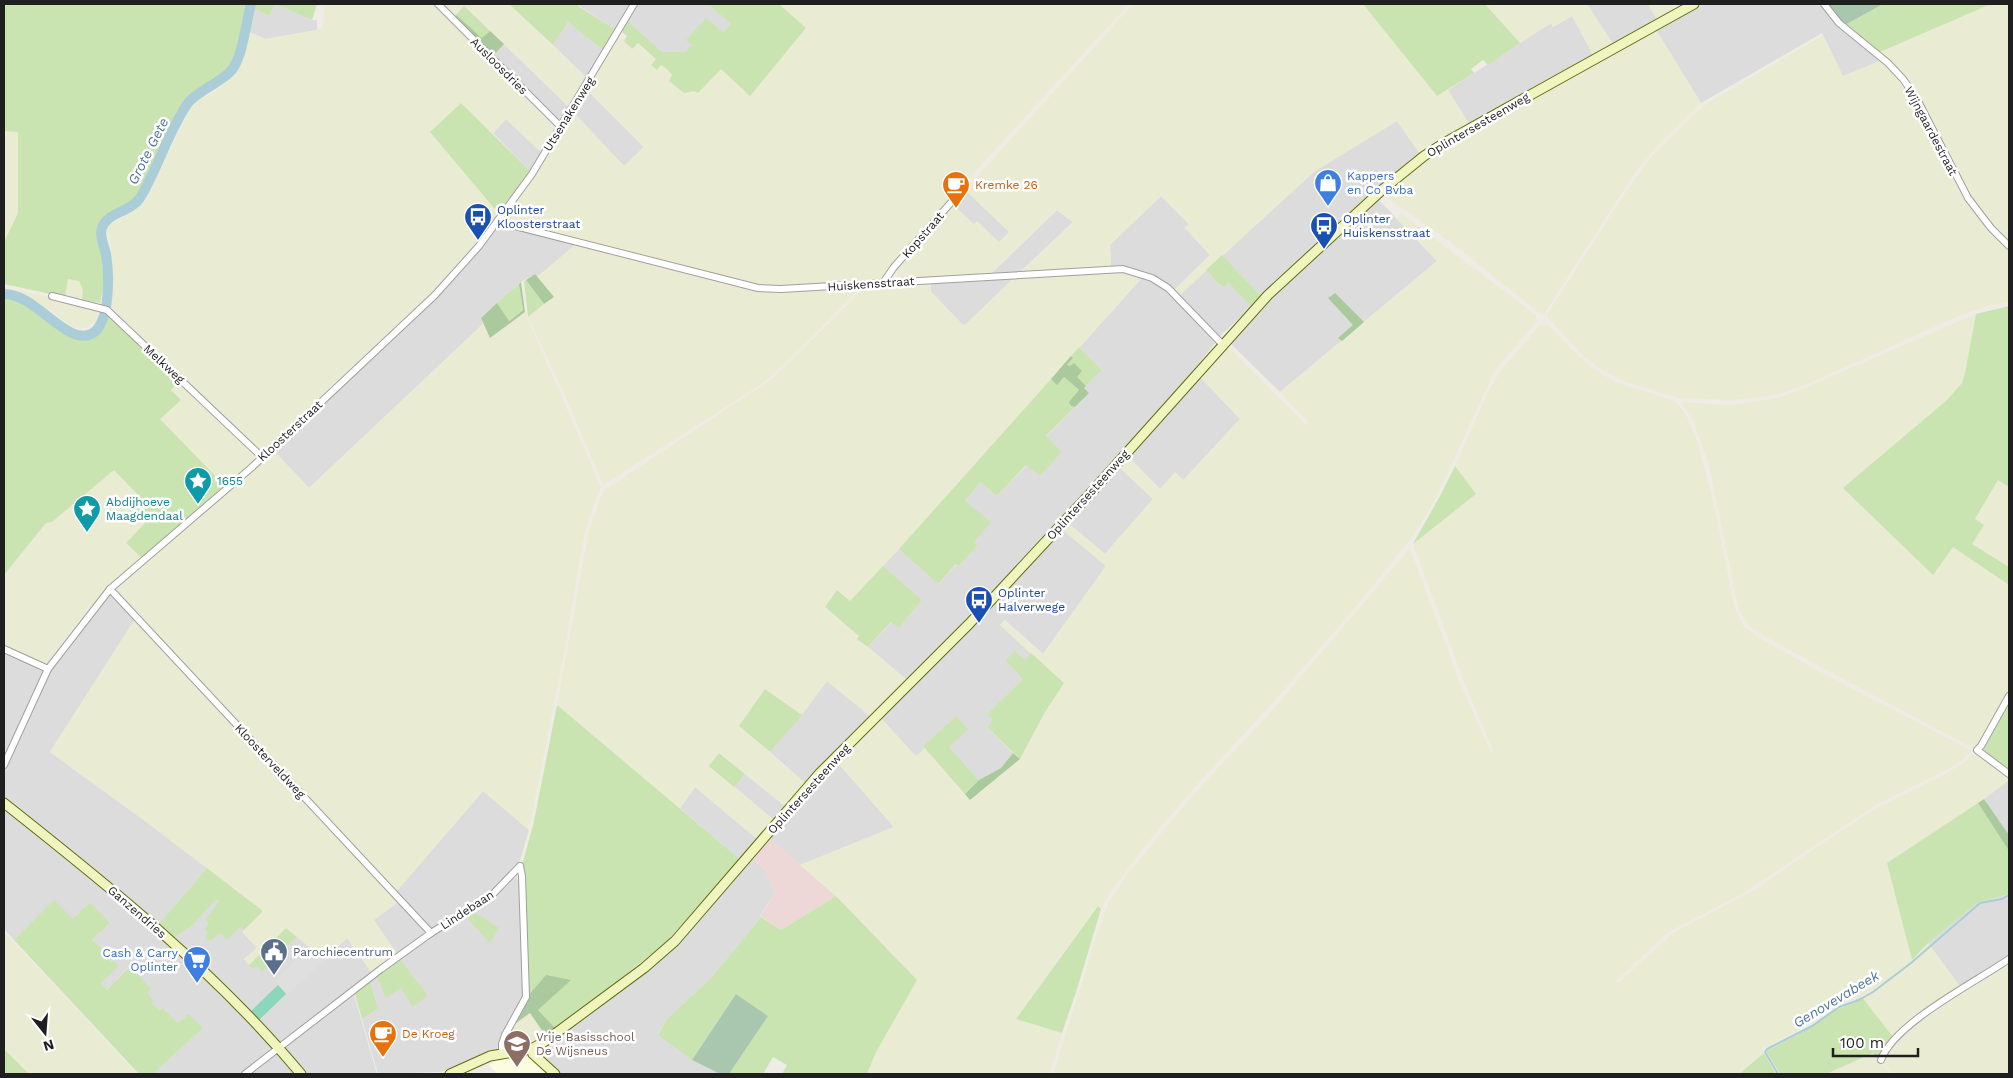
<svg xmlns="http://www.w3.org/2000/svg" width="2013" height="1078" font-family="'Work Sans',sans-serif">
	<rect width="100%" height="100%" fill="#efece6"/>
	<g fill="#dddcdc">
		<polygon points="275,4 312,20 317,20 317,30 266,39 249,32 254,9 269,16"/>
		<polygon points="579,4 631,4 616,30 578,5"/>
		<polygon points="638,4 708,4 731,24 723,32 687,40 692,45 685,52 662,52 628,21"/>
		<polygon points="1587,4 1648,4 1657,20 1613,44"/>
		<polygon points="1704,4 1819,4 1840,27 1882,60 1843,77 1822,33 1701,103 1656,30"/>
		<polygon points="1572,16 1593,55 1469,124 1448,90 1551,23 1553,27"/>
		<polygon points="568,22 604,51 587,78 553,45"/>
		<polygon points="504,44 570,108 560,123 493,56"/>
		<polygon points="587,90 644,147 624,166 574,113"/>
		<polygon points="506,119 542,153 530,171 493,133"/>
		<polygon points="1397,121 1420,154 1382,184 1262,297 1222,255 1315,171"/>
		<polygon points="965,190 1010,232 999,243 977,222 974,225 952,204"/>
		<polygon points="1161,196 1189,224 1185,228 1210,255 1174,290 1163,281 1146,272 1126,267 1111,266 1110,245"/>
		<polygon points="1377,198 1437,261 1280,392 1230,343 1291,279"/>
		<polygon points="1057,210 1073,222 1020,272 991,274"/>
		<polygon points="498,226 575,245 537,277 535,274 521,282 481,318 483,324 309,488 273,450 435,299"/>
		<polygon points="1206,270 1223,288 1229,283 1251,307 1220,336 1180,295"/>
		<polygon points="1141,276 1164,288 1215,343 1193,371 1062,517 965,622 907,680 868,647 892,622 899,628 922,600 883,566 899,549 938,584 957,564 959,566 978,545 974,542 965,501 980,482 997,496 1027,465 1040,476 1062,452 1046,437 1089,393 1084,388 1102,370 1079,347 1140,280"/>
		<polygon points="1015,277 964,326 931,292 931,283"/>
		<polygon points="1200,377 1240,419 1183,481 1160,490 1128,457"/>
		<polygon points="1119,467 1153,499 1105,554 1068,523"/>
		<polygon points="1062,529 1106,566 1043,654 1005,620 1000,625 1031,653 1025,660 1005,661 1023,679 987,714 993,720 987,727 1013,753 1001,768 979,780 949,747 956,716 923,746 925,748 916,757 880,717"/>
		<polygon points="110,593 135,619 50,752 141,818 207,868 159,924 174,938 194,924 216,898 219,901 205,920 209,923 209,932 212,938 220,933 240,926 244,930 243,932 257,948 244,959 252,967 258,967 262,971 297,937 325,959 347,938 372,973 281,1044 4,799 4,771 51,669"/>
		<polygon points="4,650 44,671 4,760"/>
		<polygon points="827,681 870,716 805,783 770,752"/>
		<polygon points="837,762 894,827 800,865 770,839"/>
		<polygon points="745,774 786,807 774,820 734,787"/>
		<polygon points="2009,780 2009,835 1984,799"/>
		<polygon points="695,787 757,839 741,860 680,808"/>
		<polygon points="483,791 529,830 520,860 489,895 432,931 395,893"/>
		<polygon points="4,806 185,957 276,1048 243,1074 153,1074 203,1028 178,1023 164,1009 160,1012 151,1002 146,993 150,990 129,966 107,990 100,983 118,966 112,960 111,962 108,960 111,955 92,940 110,923 90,902 73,920 54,901 14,940 4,929"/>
		<polygon points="753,859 769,873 776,892 760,915 761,917 712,977 667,1019 658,1034 692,1060 720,1074 557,1074 537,1052 537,1050 675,947"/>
		<polygon points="516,877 519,882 525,997 497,1049 458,1066 439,1072 378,1074 362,1019 378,1009 370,980 376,974 401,988 428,995 399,958 496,895"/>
		<polygon points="2009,894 2009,956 1961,988 1928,943 1977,903"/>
		<polygon points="400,901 424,928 424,935 397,954 373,919"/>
		<polygon points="353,991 377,1074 305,1074 284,1047"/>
		<polygon points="277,1050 298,1074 247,1074"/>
	</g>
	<polygon fill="#eed8d7" points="770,839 836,896 781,930 760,916 776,892 769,886 772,882 765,877 769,873 753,859"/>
	<polygon fill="#fcfce1" points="516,1055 531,1057 550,1074 497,1074 489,1065 501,1058"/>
	<g fill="#e9ecd3">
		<polygon points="325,4 436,4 556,130 542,153 506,119 493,133 461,103 431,132 499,214 455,270 440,287 262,453 182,377 110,306 113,291 111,246 107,227 144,203 189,111 194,103 222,86 235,72 242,62 249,32 266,39 322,29"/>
		<polygon points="440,4 509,4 587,78 570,108 465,7 454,18"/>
		<polygon points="779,4 1129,4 992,153 893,267 879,280 872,282 767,287 507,222 505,217 574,113 624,166 644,147 587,90 618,37 624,41 721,69 750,95 806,29"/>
		<polygon points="1133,4 1363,4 1437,96 1448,90 1469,124 1420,154 1397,121 1315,171 1180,295 1174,290 1210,255 1185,228 1189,224 1161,196 1110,245 1111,266 1020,272 1073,222 1057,210 991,274 906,279 898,277 896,268 952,204 974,224 977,221 999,242 1009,232 965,190"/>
		<polygon points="1485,4 1587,4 1613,44 1593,55 1572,16 1553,27 1551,23 1520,43"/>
		<polygon points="1648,4 1672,4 1675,10 1657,20"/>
		<polygon points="1991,4 2009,4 2009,241 1977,205 1959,178 1917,93 1906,77 1880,52"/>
		<polygon points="1656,30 1701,103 1658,145 1634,174 1543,316 1449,241 1383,195 1426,160 1456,140"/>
		<polygon points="1823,35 1843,76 1882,60 1911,97 1960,192 1974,212 2009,250 2009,302 1988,306 1961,315 1805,385 1783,393 1762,397 1731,400 1679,398 1624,381 1604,371 1584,357 1546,316 1617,205 1637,176 1654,154 1693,115 1709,102"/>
		<polygon points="4,131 18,131 18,213 4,242"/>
		<polygon points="1401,213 1536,315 1537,322 1503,360 1493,375 1433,504 1411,539 1348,616 1267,709 1193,789 1145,846 1110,893 1101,909 1097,906 1016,1019 1062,1033 1049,1074 867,1074 876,1052 838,897 800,865 894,827 837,762 880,717 916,756 925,748 970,799 1021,758 1045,712 1063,684 1000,625 1004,620 1043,654 1106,566 1062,529 1068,523 1105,554 1153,499 1119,467 1128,456 1160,489 1175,472 1183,480 1240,419 1200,377 1228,346 1305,424 1308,422 1280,392 1437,261 1397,219"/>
		<polygon points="575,245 751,290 767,291 857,287 858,290 795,354 762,384 603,485 563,391 528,317 554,297 537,277"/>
		<polygon points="1123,272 1141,276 1140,280 918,529 850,601 837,590 825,608 860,636 858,639 907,680 870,716 827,681 802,715 766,689 739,726 805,783 786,807 720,753 710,766 774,820 757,839 695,787 680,808 557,705 588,534 603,491 772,379 863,289 866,286 931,283 931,292 964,326 1015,277"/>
		<polygon points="68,279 79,281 83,290 82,300 65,297"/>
		<polygon points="18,290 99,308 97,324 94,322 89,327 85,328 72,328 50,309 48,310 38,302 18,293"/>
		<polygon points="525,312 601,487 589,518 583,541 565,648 529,830 483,791 395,893 115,592 115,590 273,450 309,488 483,324 491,338"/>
		<polygon points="1976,314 1965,373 1962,383 1947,400 1933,575 1953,547 2009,585 2009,690 1979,744 1977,747 1973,748 1826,670 1757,632 1748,625 1738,608 1709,465 1693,420 1680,402 1729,405 1773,399 1795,392"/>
		<polygon points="1544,324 1549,326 1572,350 1594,369 1615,382 1672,400 1678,404 1687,417 1696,438 1714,503 1734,606 1744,627 1758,637 1813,668 1972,751 1960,762 1946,770 1877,804 1742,894 1667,933 1615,982 1618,983 1673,933 1758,888 1806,854 1875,809 1945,774 1962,764 1975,753 1979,753 2009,776 2009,780 1984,799 1887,863 1917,956 1928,943 1961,988 1893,1037 1862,997 1839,1005 1827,1011 1813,1023 1799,1030 1762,1049 1764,1053 1739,1074 1053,1074 1102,920 1109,902 1126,876 1191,797 1270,713 1410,548 1460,683 1491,752 1493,751 1464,682 1413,544 1476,494 1455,466 1488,392 1501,370 1540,325"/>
		<polygon points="180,381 257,455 256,459 225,486 160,419 180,400 171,390"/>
		<polygon points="114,469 143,499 146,522 126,543 142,558 107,589 93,605 91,604 47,663 44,664 4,645 4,575 46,523 52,522"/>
		<polygon points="1998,480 2009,487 2009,567 1972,544 1983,525 1975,519"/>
		<polygon points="135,619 400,901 374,920 397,954 372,973 347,938 325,959 286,928 249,965 244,959 257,948 242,932 263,911 141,818 50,752"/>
		<polygon points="4,932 75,1007 137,1074 29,1074 4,1049"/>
		<polygon points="2008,962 2009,1074 1893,1074 1884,1064 1884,1057 1903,1033 1943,1004"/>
		<polygon points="530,1013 545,1035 525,1045 516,1047 509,1046 506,1039 512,1026"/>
		<polygon points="1874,1053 1890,1074 1826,1074"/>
	</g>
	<g fill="#c9e4b0">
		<path d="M4 4H247C243 27 240 56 224 74L184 100 138 194C128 208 109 210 99 225L104 283 100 303 82 300 83 290 79 281 68 279 65 297 4 284V242L18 213V132L4 131Z"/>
		<polygon points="255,4 317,4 312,20 275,4 269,16 254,9"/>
		<polygon points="509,4 579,4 578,6 616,30 604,51 568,22 553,45"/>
		<polygon points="708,4 779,4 806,28 750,96 721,69 698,93 694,91 684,93 669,81 672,75 667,69 661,65 657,70 651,65 656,59 638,43 632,49 624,41 627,36 622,32 628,21 662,52 685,52 692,45 686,40 706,18 723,32 731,24"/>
		<polygon points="1363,4 1485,4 1520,43 1488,65 1483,60 1471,69 1474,73 1437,96"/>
		<polygon points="1883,4 1991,4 1880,52 1845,25"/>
		<polygon points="464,6 490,31 482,39 456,15"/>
		<polygon points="461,103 530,171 499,214 430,132"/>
		<polygon points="1222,255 1262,297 1251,307 1229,283 1223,288 1206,270"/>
		<polygon points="526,280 544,304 528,317 524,282"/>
		<polygon points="519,284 523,310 508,321 497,303"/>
		<path d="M4 298C10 298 17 299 23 302 52 314 86 373 106 312L180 381 171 390 181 400 160 419 225 486 142 558 126 543 146 522 132 510 142 499 114 470 52 522 46 523 4 575Z"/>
		<polygon points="2009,306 2009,487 1998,480 1975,519 1984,525 1972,544 2009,567 2009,585 1953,547 1933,575 1843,488 1947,400 1962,383 1965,373 1976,314"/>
		<polygon points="1079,347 1102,370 1086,386 1076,377 1082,371 1067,365 1073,358 1071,356"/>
		<polygon points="1064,377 1079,390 1071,406 1075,407 1046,436 1062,452 1040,476 1026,465 997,496 980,482 965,501 991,522 974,542 978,545 959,566 956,564 938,584 899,549 1051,379 1057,384"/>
		<polygon points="1455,466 1476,494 1413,544 1440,496"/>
		<polygon points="883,566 922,600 899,628 891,622 868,647 857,639 859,636 825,607 837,590 850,601"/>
		<polygon points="1015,651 1025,660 1031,653 1064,683 1045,712 1020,759 987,727 993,720 987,714 1023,679 1005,661"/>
		<polygon points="765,689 802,715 770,752 739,726"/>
		<polygon points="2008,703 2009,703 2009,771 1983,751"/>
		<polygon points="557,705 741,860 664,944 556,1029 538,1010 570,980 528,996 523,862 534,821"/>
		<polygon points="956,716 968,729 949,747 979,780 965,794 923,746"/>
		<polygon points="719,753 745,774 734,787 709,766"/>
		<polygon points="1978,803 2009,851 2009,894 1977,903 1928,943 1912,960 1887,863"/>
		<polygon points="207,868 263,911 244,930 240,927 227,940 220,933 210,941 205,938 208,932 205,929 209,923 205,920 219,901 216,899 194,924 174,938 159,924"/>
		<polygon points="836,896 917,980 876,1052 867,1074 782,1074 787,1065 773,1057 763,1074 729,1074 768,1016 736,994 692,1060 658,1035 667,1019 712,977 761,917 781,930"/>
		<polygon points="54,900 73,919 90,902 110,923 92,940 111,955 109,960 111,962 112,960 119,966 101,983 107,990 130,966 151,989 147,993 153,1000 151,1002 160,1011 163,1008 178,1023 189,1014 203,1028 153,1074 139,1074 14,940"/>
		<polygon points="1098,906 1101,909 1077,989 1062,1033 1016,1019"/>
		<polygon points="472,911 499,928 490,943 464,915"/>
		<polygon points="286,928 297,937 262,972 258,967 252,968 249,965"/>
		<polygon points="399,958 428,995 413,1007 401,988 386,998 376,974"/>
		<polygon points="370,980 378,1009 362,1019 354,991"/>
		<polygon points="1862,997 1893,1037 1878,1060 1873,1053 1826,1074 1780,1074 1766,1051 1803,1032 1835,1010 1856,1002 1856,999"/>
		<polygon points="4,1049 29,1074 4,1074"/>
		<polygon points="1764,1053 1776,1074 1739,1074"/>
	</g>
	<g fill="#aaca9e">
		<polygon points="456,15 482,38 490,31 504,44 493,56 454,18"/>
		<polygon points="535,274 554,297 544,304 526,280"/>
		<polygon points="521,282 525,312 490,338 481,318 497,303 509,321 523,310 519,284"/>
		<polygon points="1335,293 1364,322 1342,341 1338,338 1353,325 1328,298"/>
		<polygon points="1071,356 1073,358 1067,365 1070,366 1074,363 1082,371 1077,377 1086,386 1084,388 1089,393 1075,407 1071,406 1069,402 1079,390 1064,377 1057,385 1051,379"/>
		<polygon points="1013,753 1020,759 970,800 965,794 979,780 1001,768"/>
		<polygon points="1984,799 2009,835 2009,851 1978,803"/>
		<polygon points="546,975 571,980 538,1010 556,1029 545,1035 530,1013 512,1026 528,996"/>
	</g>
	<g fill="#a9c6ae">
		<polygon points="1828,4 1883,4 1845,25"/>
		<polygon points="736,994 768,1016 729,1074 720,1074 692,1060"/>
	</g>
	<polygon fill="#8bd7bb" points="278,985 286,994 259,1020 251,1011"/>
	<polygon fill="#dfdfdf" points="310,947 325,959 288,994 276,982 281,977 280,975"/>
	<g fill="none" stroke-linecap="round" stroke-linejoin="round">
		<polyline stroke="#aacdd8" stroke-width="2" points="1778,1074 1765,1052 1767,1049 1812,1026 1839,1007 1859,1000 1873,992 1911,963 1980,903 2002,899 2009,895"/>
		<path stroke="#aacdd8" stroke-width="10" d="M4 294C36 293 68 349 93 333 111 321 109 272 106 254 104 246 99 235 102 228 107 212 131 212 140 198 158 168 168 132 188 103 195 93 219 83 230 72 243 59 246 21 251 4"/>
		<defs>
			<g id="street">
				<polyline points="438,4 561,127"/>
				<polyline points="1824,4 1839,23 1888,63 1903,79 1917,99 1968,198 1991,228 2009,246"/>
				<polyline points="498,220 503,223 758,288 781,289 1123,269 1152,278 1168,288 1223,345"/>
				<polyline points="883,283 894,267 963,189"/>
				<polyline points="52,296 107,310 262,457"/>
				<polyline points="110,589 431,933"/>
				<polyline points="4,649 48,669"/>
				<polyline points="2009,696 1981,746 1977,750 2009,774"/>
				<polyline points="4,765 48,669 110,589 251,468 435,295 479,246 532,174 634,4"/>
				<polyline points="502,1054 502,1044 505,1035 526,997 522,876 520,866"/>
				<path d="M1881 1060C1894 1023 1976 982 2009 959"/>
				<polyline points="245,1074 381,969 431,933 492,895 520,866"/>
			</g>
			<g id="secondary">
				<path d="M4 803C109 886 215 971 301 1074"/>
				<polyline points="531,1049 533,1054 555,1074"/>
				<polyline points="450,1074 490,1056 531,1049 544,1042 644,968 675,941 819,774 969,624 1089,495 1268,295 1382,190 1424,156 1444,143 1694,4"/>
			</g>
		</defs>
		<use href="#street" stroke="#a0a0a0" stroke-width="8"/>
		<use href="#secondary" stroke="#616d0e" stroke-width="11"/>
		<use href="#street" stroke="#fff" stroke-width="6"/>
		<use href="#secondary" stroke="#f0f4be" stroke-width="9"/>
	</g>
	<defs>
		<symbol id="shop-pin" viewBox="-11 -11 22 30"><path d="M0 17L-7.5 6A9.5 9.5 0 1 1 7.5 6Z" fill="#3f7fe0" stroke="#fff"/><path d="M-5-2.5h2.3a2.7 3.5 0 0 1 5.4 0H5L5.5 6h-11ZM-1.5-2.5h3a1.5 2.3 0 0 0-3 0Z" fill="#fff"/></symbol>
		<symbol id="cafe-pin" viewBox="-11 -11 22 30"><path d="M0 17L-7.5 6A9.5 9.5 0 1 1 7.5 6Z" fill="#e8710a" stroke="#fff"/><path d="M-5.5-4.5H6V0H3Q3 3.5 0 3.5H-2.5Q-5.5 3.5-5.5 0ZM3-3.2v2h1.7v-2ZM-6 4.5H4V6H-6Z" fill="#fff"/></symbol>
		<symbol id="bus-pin" viewBox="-11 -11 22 30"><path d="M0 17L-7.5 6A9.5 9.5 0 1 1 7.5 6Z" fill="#1a4fb4" stroke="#fff"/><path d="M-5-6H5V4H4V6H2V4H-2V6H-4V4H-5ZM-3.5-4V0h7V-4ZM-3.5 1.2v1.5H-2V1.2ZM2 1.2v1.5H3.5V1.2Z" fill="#fff"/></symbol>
		<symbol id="sight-pin" viewBox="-11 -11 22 30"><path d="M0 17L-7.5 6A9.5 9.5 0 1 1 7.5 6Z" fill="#0f9aa8" stroke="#fff"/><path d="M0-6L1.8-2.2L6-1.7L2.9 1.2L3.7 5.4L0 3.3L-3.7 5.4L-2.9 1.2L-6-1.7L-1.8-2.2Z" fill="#fff"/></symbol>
		<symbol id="civic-pin" viewBox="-11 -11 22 30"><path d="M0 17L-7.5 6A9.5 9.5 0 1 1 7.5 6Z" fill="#5c6f8a" stroke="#fff"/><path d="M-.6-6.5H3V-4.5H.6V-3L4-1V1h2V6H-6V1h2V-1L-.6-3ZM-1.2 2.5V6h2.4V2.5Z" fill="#fff"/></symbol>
		<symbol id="supermarket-pin" viewBox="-11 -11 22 30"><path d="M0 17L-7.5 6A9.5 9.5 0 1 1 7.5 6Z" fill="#3f7fe0" stroke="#fff"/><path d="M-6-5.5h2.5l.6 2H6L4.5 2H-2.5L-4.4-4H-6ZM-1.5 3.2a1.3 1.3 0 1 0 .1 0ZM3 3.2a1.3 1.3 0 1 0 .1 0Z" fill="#fff"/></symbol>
		<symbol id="school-pin" viewBox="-11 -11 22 30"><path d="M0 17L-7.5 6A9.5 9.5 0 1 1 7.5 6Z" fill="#8d6e63" stroke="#fff"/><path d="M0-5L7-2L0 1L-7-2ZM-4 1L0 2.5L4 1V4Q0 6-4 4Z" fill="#fff"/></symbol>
	</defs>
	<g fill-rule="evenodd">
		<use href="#shop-pin" x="1312" y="167" width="32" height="43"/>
		<use href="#cafe-pin" x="940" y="169" width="32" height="43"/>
		<use href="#bus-pin" x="462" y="201" width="32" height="43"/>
		<use href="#bus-pin" x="1308" y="210" width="32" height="43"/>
		<use href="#sight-pin" x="182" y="465" width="32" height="43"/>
		<use href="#sight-pin" x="71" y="493" width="32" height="43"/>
		<use href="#bus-pin" x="963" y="584" width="32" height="43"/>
		<use href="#civic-pin" x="258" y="936" width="32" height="43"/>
		<use href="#supermarket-pin" x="181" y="944" width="32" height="43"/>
		<use href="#cafe-pin" x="367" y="1018" width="32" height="43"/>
		<use href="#school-pin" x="501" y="1028" width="32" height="43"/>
	</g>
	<g text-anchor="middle" stroke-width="5" stroke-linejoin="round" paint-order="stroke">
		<g font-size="12" fill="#1f1f1f" stroke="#fff">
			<text transform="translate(499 66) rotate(45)" y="4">Ausloosdries</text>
			<text transform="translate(569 114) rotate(-58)" y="4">Utsenakenweg</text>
			<text transform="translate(1478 125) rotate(-30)" y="4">Oplintersesteenweg</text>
			<text transform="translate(1931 131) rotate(62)" y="4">Wijngaardestraat</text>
			<text transform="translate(923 235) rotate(-49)" y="4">Kopstraat</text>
			<text transform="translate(871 284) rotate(-4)" y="4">Huiskensstraat</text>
			<text transform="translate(164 364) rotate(43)" y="4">Melkweg</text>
			<text transform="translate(290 431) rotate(-43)" y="4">Kloosterstraat</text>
			<text transform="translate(1088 495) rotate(-48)" y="4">Oplintersesteenweg</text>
			<text transform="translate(270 761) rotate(47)" y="4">Kloosterveldweg</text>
			<text transform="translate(809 789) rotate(-48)" y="4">Oplintersesteenweg</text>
			<text transform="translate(467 910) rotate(-33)" y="4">Lindebaan</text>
			<text transform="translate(137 912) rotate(41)" y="4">Ganzendries</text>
		</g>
		<g font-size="12" fill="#366cbe" stroke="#fff" text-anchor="start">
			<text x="1347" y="180">Kappers<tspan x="1347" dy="14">en Co Bvba</tspan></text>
			<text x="178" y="957" text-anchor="end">Cash &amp; Carry<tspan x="178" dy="14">Oplinter</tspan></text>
		</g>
		<g font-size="12" fill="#c56008" stroke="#fff" text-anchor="start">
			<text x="975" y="189">Kremke 26</text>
			<text x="402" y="1038">De Kroeg</text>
		</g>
		<g font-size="12" fill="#164399" stroke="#fff" text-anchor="start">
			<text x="497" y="214">Oplinter<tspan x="497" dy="14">Kloosterstraat</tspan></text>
			<text x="1343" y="223">Oplinter<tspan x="1343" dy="14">Huiskensstraat</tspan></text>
			<text x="998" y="597">Oplinter<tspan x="998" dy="14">Halverwege</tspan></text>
		</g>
		<g font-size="12" fill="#0d838f" stroke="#fff" text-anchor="start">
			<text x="217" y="485">1655</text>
			<text x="106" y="506">Abdijhoeve<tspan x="106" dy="14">Maagdendaal</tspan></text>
		</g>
		<g font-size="12" fill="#4e5e75" stroke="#fff" text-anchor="start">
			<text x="293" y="956">Parochiecentrum</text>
		</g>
		<g font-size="12" fill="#785e54" stroke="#fff" text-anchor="start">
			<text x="536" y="1041">Vrije Basisschool<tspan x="536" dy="14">De Wijsneus</tspan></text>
		</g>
		<g font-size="14" font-style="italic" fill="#50769f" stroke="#fff">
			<text transform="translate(148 151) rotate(-63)" y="5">Grote Gete</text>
			<text transform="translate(1836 999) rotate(-31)" y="5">Genovevabeek</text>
		</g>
	</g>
	<rect width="2013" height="1078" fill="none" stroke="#1f1f1f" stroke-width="10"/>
	<g transform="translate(45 1033) rotate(163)" stroke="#ffffff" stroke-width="4" paint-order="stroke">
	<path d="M0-4L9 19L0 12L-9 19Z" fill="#1f1f1f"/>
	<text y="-8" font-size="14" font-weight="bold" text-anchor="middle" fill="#1f1f1f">N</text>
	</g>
	<path d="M1833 1048v8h85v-8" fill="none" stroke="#1f1f1f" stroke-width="2.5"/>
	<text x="1840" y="1048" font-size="15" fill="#1f1f1f" stroke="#ffffff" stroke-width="4" paint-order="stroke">100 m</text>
</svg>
